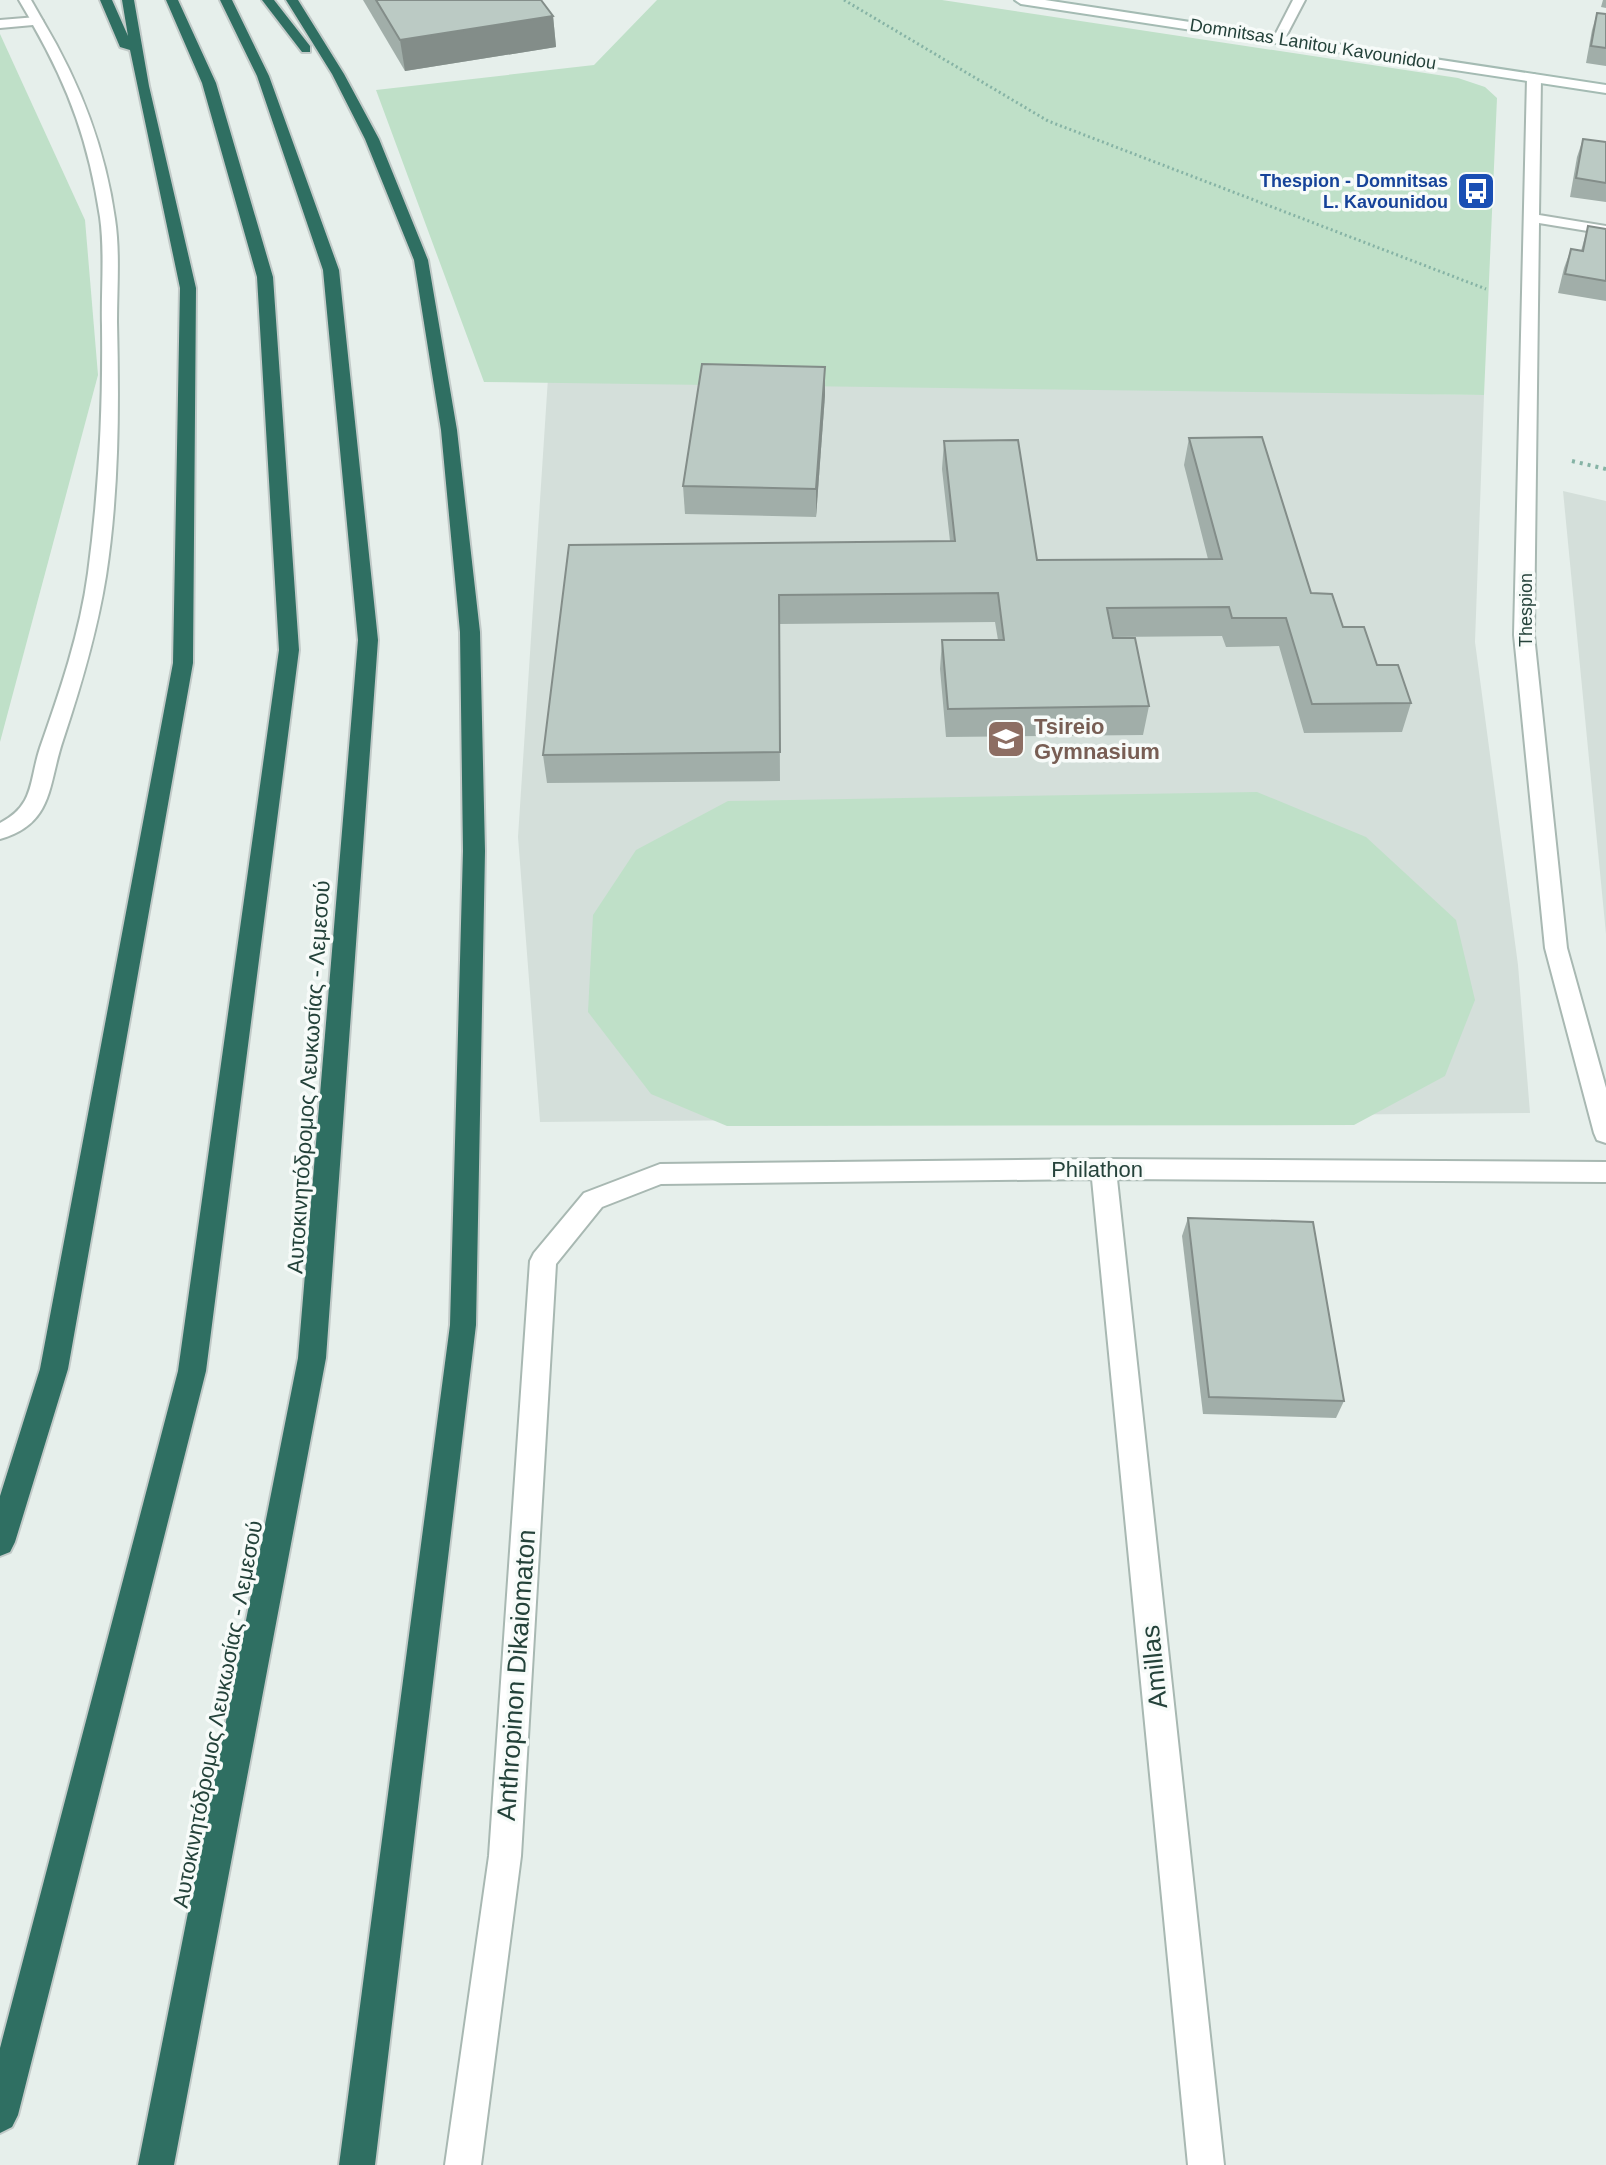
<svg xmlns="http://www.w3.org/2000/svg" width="1606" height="2165" font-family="Arial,sans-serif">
	<rect width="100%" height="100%" fill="#e6efeb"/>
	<g fill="#d4dfda">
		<polygon points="548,378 1484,395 1475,642 1518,965 1530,1113 540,1122 518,837"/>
		<polygon points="1563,491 1606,501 1606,934"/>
	</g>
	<g fill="#bfe0c8">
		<polygon points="657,0 942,0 1458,78 1485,87 1497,98 1484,395 484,382 376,90 594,65"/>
		<polygon points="0,34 85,220 98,375 0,742"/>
		<polygon points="1257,792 1366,837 1456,920 1475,1000 1445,1076 1354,1125 727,1126 651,1094 588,1012 593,915 636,850 728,801"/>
	</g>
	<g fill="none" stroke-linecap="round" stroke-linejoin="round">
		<defs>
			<path id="lane" d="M37 17 43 21C80 83 105 147 115 219 120 252 117 288 117 322 119 406 119 492 106 576 97 632 81 686 63 740 48 784 54 824 0 839V823C35 805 29 781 40 748 60 691 80 633 88 573 99 491 103 409 102 326 101 291 105 252 100 217 89 144 70 90 33 25L0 28V20Z"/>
			<g id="street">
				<polygon points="19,0 31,0 43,21 41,24 33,24"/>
				<polygon points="1293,0 1305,0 1283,42 1275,42 1273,39"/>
				<polygon points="1534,74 1541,78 1539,215 1606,226 1606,234 1539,223 1534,635 1567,948 1606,1088 1606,1143 1597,1140 1594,1133 1545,948 1514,635 1527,78"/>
				<polygon points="1103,1159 1606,1162 1606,1182 1117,1179 1224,2165 1188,2165 1092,1179 661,1184 602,1207 556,1264 521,1856 481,2165 445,2165 489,1856 530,1261 534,1253 584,1193 660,1164"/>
			</g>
			<polygon id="secondary" points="1015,0 1045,0 1606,85 1606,93 1021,4"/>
			<g id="highway">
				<polygon points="100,0 112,0 128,36 122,0 134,0 149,86 196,288 193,663 68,1369 15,1542 10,1552 0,1556 0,1496 40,1369 173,663 180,288 130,50 120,47"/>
				<polygon points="166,0 178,0 216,83 273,277 299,650 206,1371 18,2115 12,2127 0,2133 0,2048 178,1371 279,650 257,277 202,83"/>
				<polygon points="220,0 232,0 269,76 339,270 378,640 326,1358 174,2165 138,2165 298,1358 358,640 323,270 257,76"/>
				<polygon points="262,0 274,0 310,46 310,52 302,52"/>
				<polygon points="286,0 298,0 344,74 379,139 428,260 457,430 480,632 485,851 476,1325 375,2165 339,2165 450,1325 463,851 460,632 441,430 414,260 365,139 332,74"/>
			</g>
		</defs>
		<use href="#lane" stroke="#a8b8b2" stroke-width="4"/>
		<use href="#street" stroke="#a8b8b2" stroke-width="4"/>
		<use href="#secondary" stroke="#a4bbb3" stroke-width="4"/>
		<use href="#highway" stroke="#c2cac8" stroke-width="4"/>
		<polyline stroke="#86b3a5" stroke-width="3" stroke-dasharray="2 3" stroke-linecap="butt" points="844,0 1048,121 1486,289"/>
		<polyline stroke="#86b3a5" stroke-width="4" stroke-dasharray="3 5" stroke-linecap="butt" points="1572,461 1606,469"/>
		<use href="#lane" fill="#fff" fill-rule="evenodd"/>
		<use href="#street" fill="#fff" fill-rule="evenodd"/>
		<use href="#secondary" fill="#fff" fill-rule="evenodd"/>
		<use href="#highway" fill="#2f6f62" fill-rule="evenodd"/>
	</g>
	<g fill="#a1aea9">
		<polygon points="363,0 541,0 553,16 556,47 405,71"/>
		<polygon points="1603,0 1606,0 1606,8 1601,7"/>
		<polygon points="1597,13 1606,14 1606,66 1586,63 1592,30"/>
		<polygon points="1583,139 1606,142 1606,202 1570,197 1577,157"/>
		<polygon points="1588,226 1606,229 1606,301 1558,293 1564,268 1571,249 1581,251"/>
		<polygon points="825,395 816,517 685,514 683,486"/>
		<polygon points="1189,438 1311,593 1411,703 1402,732 1304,733 1279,646 1226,647 1222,636 1112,637 1149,706 1143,735 946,737 940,669 942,640 998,640 995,622 779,624 780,781 547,783 543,755 569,545 950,541 942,469 944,441 1037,560 1208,559 1184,465"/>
		<polygon points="1188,1218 1344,1401 1336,1418 1203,1414 1182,1236"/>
	</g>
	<g fill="#838d89">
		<polygon points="553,16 556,47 405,71 400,40"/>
		<polygon points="825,367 825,395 816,517 816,489"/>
	</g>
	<g fill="#bbcac4" stroke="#838d89" stroke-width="2">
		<polygon points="376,0 541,0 553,16 400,40"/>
		<polygon points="1597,13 1606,14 1606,48 1591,46"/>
		<polygon points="1583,139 1606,142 1606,183 1576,178"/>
		<polygon points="1588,226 1606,229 1606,281 1565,274 1571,249 1583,251"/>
		<polygon points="702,364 825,367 816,489 683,486"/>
		<polygon points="1262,437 1311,593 1332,594 1343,627 1364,627 1377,665 1398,665 1411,703 1312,704 1286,618 1232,618 1229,607 1107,608 1113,638 1135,638 1149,706 948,709 942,640 1004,640 998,593 779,595 780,752 543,755 569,545 955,541 944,441 1018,440 1037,560 1222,559 1189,438"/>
		<polygon points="1188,1218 1313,1222 1344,1401 1209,1397"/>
	</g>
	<defs>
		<symbol id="bus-square" viewBox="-11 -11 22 22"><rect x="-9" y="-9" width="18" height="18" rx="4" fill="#1a4fb4" stroke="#f7fbf9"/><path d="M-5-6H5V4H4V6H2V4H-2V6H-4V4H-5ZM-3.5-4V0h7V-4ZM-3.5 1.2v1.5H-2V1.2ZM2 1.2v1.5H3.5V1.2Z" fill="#fff"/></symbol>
		<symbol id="school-square" viewBox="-11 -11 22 22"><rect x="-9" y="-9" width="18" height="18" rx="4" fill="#8d6e63" stroke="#f7fbf9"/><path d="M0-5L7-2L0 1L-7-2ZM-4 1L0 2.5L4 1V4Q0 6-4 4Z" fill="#fff"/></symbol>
	</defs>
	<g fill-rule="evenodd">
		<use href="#bus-square" x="1454" y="169" width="44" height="44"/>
		<use href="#school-square" x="984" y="717" width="44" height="44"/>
	</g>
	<g text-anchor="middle" stroke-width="7" stroke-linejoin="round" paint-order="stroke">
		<g font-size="18" fill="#24423a" stroke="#f7fbf9">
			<text transform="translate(1313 44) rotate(9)" y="6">Domnitsas Lanitou Kavounidou</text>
			<text transform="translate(1526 610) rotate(-90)" y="6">Thespion</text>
		</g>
		<g font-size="18" font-weight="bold" fill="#164399" stroke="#f7fbf9" text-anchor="end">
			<text x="1448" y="187">Thespion - Domnitsas<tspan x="1448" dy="21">L. Kavounidou</tspan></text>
		</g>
		<g font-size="22" font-weight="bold" fill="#785e54" stroke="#f7fbf9" text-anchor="start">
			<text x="1034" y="734">Tsireio<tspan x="1034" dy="25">Gymnasium</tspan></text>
		</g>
		<g font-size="22" fill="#24423a" stroke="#f7fbf9">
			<text transform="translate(308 1077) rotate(-86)" y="8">Αυτοκινητόδρομος Λευκωσίας - Λεμεσού</text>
			<text x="1097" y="1177">Philathon</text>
			<text transform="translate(217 1714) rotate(-79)" y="8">Αυτοκινητόδρομος Λευκωσίας - Λεμεσού</text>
		</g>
		<g font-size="26" fill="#24423a" stroke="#f7fbf9">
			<text transform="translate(1154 1667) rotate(-96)" y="9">Amillas</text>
			<text transform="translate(516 1675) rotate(-86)" y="9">Anthropinon Dikaiomaton</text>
		</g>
	</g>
</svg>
